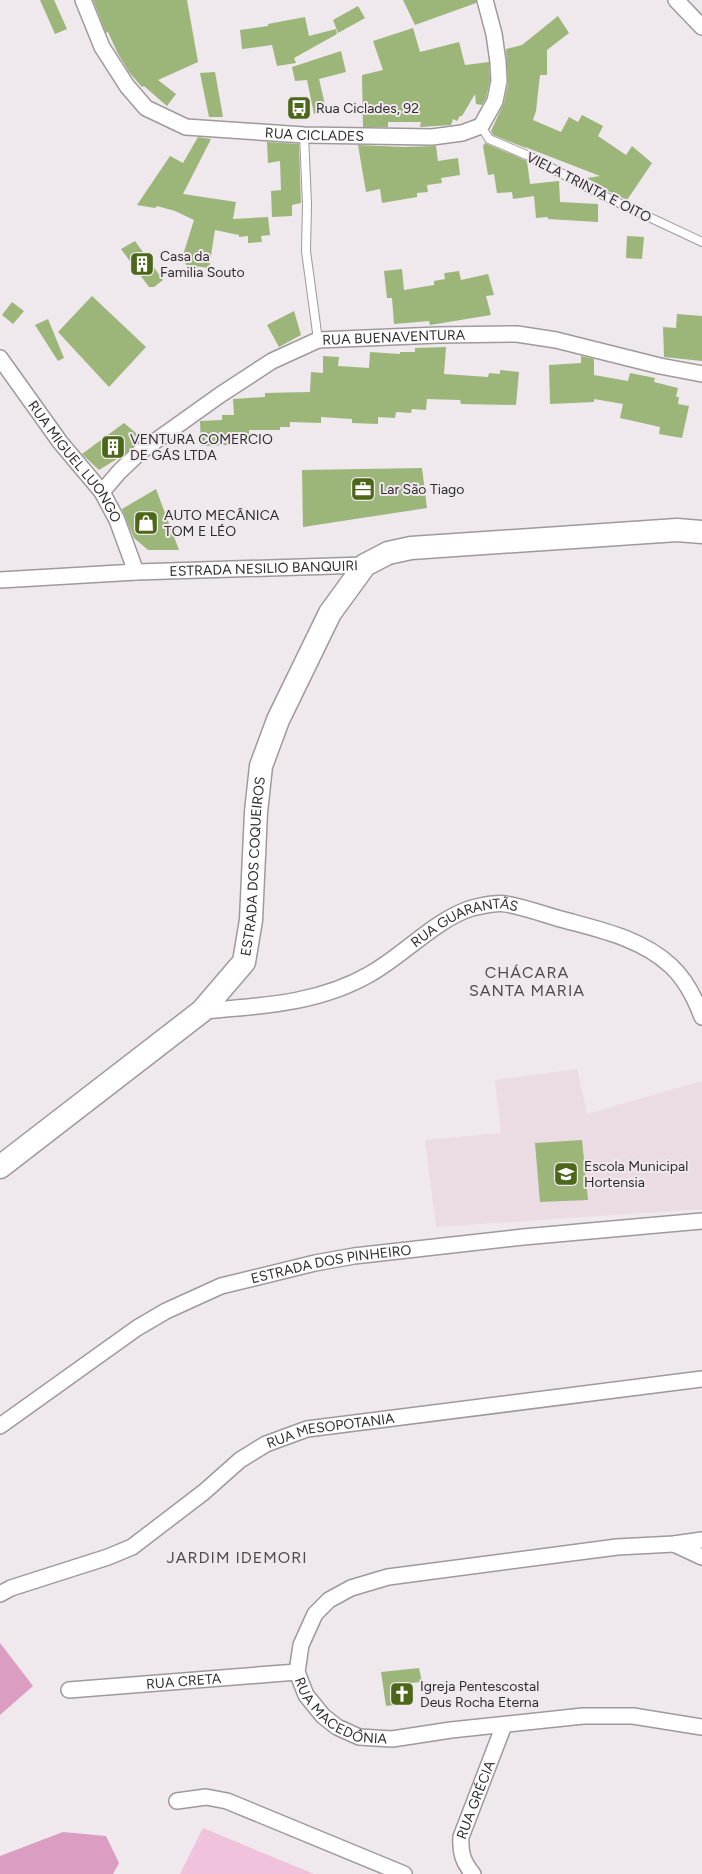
<svg xmlns="http://www.w3.org/2000/svg" width="702" height="1874" font-family="Figtree,sans-serif">
	<rect width="100%" height="100%" fill="#efe8ec"/>
	<polygon fill="#ebdce4" points="577,1069 587,1114 702,1081 702,1209 436,1227 425,1140 501,1133 495,1080"/>
	<polygon fill="#f0c2dc" points="203,1828 314,1874 180,1874"/>
	<g fill="#db9dc2">
		<polygon points="0,1643 33,1686 0,1715"/>
		<polygon points="63,1832 106,1836 119,1863 113,1874 0,1874 0,1856"/>
	</g>
	<g fill="#9cb579">
		<polygon points="40,0 54,0 67,29 55,34"/>
		<polygon points="93,0 187,0 198,62 158,80 176,94 167,106 144,86 142,87 129,72 118,54 108,32 106,33"/>
		<polygon points="403,0 476,0 476,3 415,25"/>
		<polygon points="358,6 365,18 338,33 333,20"/>
		<polygon points="558,16 569,33 547,50 547,75 540,75 536,111 533,120 561,132 569,117 578,122 582,115 603,126 598,136 626,155 632,146 652,163 627,200 608,191 587,178 600,176 525,147 526,148 493,135 491,131 504,103 508,83 506,49 522,45"/>
		<polygon points="305,17 309,36 336,29 337,34 294,58 296,63 277,66 272,45 242,49 240,30 268,26 268,24"/>
		<polygon points="413,28 420,52 459,42 465,65 489,62 490,80 486,98 482,105 476,104 475,94 462,116 460,116 457,121 453,119 451,125 420,127 421,122 388,122 388,127 363,127 362,75 383,70 373,41"/>
		<polygon points="341,51 346,72 319,79 327,113 314,114 307,80 295,81 292,67"/>
		<polygon points="215,72 223,117 209,117 200,73"/>
		<polygon points="198,137 211,139 183,194 236,202 233,219 268,217 270,235 261,236 262,242 248,243 248,236 239,237 239,235 215,230 209,268 186,265 183,255 194,220 175,211 157,206 155,208 137,205 170,156 183,163"/>
		<polygon points="267,142 299,144 301,203 292,205 292,216 272,217 271,191 281,190 280,161 268,163"/>
		<polygon points="485,143 527,161 530,184 559,181 560,202 598,204 598,222 548,219 548,217 536,218 534,196 513,199 512,192 497,193 494,174 488,175 483,146"/>
		<polygon points="358,145 403,147 436,146 438,161 458,158 460,175 441,178 442,183 427,185 428,192 417,193 417,197 382,203 380,189 366,192"/>
		<polygon points="627,236 644,237 642,259 626,258"/>
		<polygon points="135,241 163,280 154,287 149,287 121,249"/>
		<polygon points="402,269 404,290 434,285 434,281 445,279 444,274 445,273 459,271 461,280 488,274 494,295 486,296 491,315 430,325 429,321 394,324 392,298 387,298 384,271"/>
		<polygon points="92,296 146,347 109,387 58,332"/>
		<polygon points="12,302 24,311 13,324 2,315"/>
		<polygon points="294,311 301,335 279,347 267,325"/>
		<polygon points="677,314 702,316 702,361 664,357 663,327 676,328"/>
		<polygon points="48,319 64,358 58,361 35,325"/>
		<polygon points="446,347 444,374 488,377 489,373 500,374 500,370 519,372 516,405 461,404 460,400 427,399 426,410 412,409 411,413 396,412 395,418 378,417 378,424 352,423 352,419 321,417 321,423 290,422 290,427 280,427 280,430 249,430 249,439 231,439 231,445 201,446 200,421 222,420 222,415 234,415 233,399 265,397 265,393 310,392 311,372 323,373 323,356 339,357 338,366 369,368 370,352 400,354 400,352 415,352 415,348"/>
		<polygon points="581,356 594,359 594,375 628,381 630,373 655,378 654,382 678,388 676,397 679,397 678,404 689,406 682,438 659,434 660,427 620,418 623,404 594,399 594,402 550,404 549,365 581,363"/>
		<polygon points="124,423 143,439 125,454 99,470 82,454"/>
		<polygon points="422,468 427,508 303,527 302,470"/>
		<polygon points="156,489 179,550 148,550 134,538 122,509"/>
		<polygon points="582,1140 588,1200 540,1202 535,1143"/>
		<polygon points="419,1668 422,1682 409,1683 413,1703 386,1706 381,1672"/>
	</g>
	<g fill="none" stroke-linecap="round" stroke-linejoin="round">
		<defs>
			<g id="lane">
				<polyline points="481,126 489,139 529,156 600,194 702,242"/>
				<polyline points="304,135 307,204 306,251 318,340"/>
			</g>
			<g id="street">
				<path id="s1" d="M83 0 102 47 127 86 146 108 186 127 304 135 432 137 462 133 481 126 495 101 499 81 498 62 494 34 485 0"/>
				<polyline points="676,0 702,27"/>
				<path id="s2" d="M0 358 60 442 102 492 117 520 136 572"/>
				<path id="s3" d="M102 492 119 472 140 452 220 395 272 361 318 340 438 335 517 334 556 340 660 366 702 374"/>
				<path id="s4" d="M0 580 136 572 365 565"/>
				<path id="s5" d="M202 1011C261 1006 318 1004 370 974 404 955 436 919 472 908 482 906 495 902 506 904 523 907 540 913 557 918 596 929 640 937 671 966 686 980 695 998 702 1017"/>
				<path id="s6" d="M0 1426 137 1328 166 1311 221 1286 315 1263 354 1256 523 1237 702 1221"/>
				<path id="s7" d="M702 1540 674 1544 617 1547 388 1577 351 1588 329 1600 315 1614 301 1645 297 1672 306 1695 323 1716 337 1727 359 1737 392 1739 451 1730 583 1716H633L702 1727"/>
				<polyline points="674,1544 702,1557"/>
				<path id="s8" d="M0 1594 11 1588 108 1557 132 1547 204 1492 240 1460 266 1444 307 1429 702 1379"/>
				<path id="s9" d="M69 1690 297 1672"/>
				<polyline points="177,1801 206,1797 227,1801 404,1874"/>
				<path id="s10" d="M473 1874C463 1862 460 1853 461 1837L504 1725"/>
			</g>
			<g id="secondary">
				<path id="s11" d="M0 1167 202 1011 244 962 251 920 256 812 261 766 278 720 330 613 365 565 388 553 411 548 677 530 702 532"/>
			</g>
		</defs>
		<use href="#lane" stroke="#9f999c" stroke-width="10"/>
		<use href="#street" stroke="#9f999c" stroke-width="18"/>
		<use href="#secondary" stroke="#9f999c" stroke-width="25"/>
		<use href="#lane" stroke="#fff" stroke-width="8"/>
		<use href="#street" stroke="#fff" stroke-width="15"/>
		<use href="#secondary" stroke="#fff" stroke-width="22"/>
	</g>
	<defs>
		<symbol id="bus-square" viewBox="-11 -11 22 22"><rect x="-9" y="-9" width="18" height="18" rx="4" fill="#4c6719" stroke="#efe8ec"/><path d="M-5-6H5V4H4V6H2V4H-2V6H-4V4H-5ZM-3.5-4V0h7V-4ZM-3.5 1.2v1.5H-2V1.2ZM2 1.2v1.5H3.5V1.2Z" fill="#fff"/></symbol>
		<symbol id="building-square" viewBox="-11 -11 22 22"><rect x="-9" y="-9" width="18" height="18" rx="4" fill="#4c6719" stroke="#efe8ec"/><path d="M-4-6H4V6H1V3H-1V6H-4ZM-2.5-4.3h1.7v1.8h-1.7ZM.8-4.3h1.7v1.8H.8ZM-2.5-1h1.7V.8h-1.7ZM.8-1h1.7V.8H.8Z" fill="#fff"/></symbol>
		<symbol id="office-square" viewBox="-11 -11 22 22"><rect x="-9" y="-9" width="18" height="18" rx="4" fill="#4c6719" stroke="#efe8ec"/><path d="M-6-3h4V-5.5h4V-3h4V5H-6ZM-1-4.5V-3h2v-1.5ZM-6 0V1H6V0Z" fill="#fff"/></symbol>
		<symbol id="shop-square" viewBox="-11 -11 22 22"><rect x="-9" y="-9" width="18" height="18" rx="4" fill="#4c6719" stroke="#efe8ec"/><path d="M-5-2.5h2.3a2.7 3.5 0 0 1 5.4 0H5L5.5 6h-11ZM-1.5-2.5h3a1.5 2.3 0 0 0-3 0Z" fill="#fff"/></symbol>
		<symbol id="school-square" viewBox="-11 -11 22 22"><rect x="-9" y="-9" width="18" height="18" rx="4" fill="#4c6719" stroke="#efe8ec"/><path d="M0-5L7-2L0 1L-7-2ZM-4 1L0 2.5L4 1V4Q0 6-4 4Z" fill="#fff"/></symbol>
		<symbol id="church-square" viewBox="-11 -11 22 22"><rect x="-9" y="-9" width="18" height="18" rx="4" fill="#4c6719" stroke="#efe8ec"/><path d="M-1.2-6h2.4v3.5h3.3v2.4h-3.3V6h-2.4V-.1h-3.3v-2.4h3.3Z" fill="#fff"/></symbol>
	</defs>
	<g fill-rule="evenodd">
		<use href="#bus-square" x="285" y="94" width="28" height="28"/>
		<use href="#building-square" x="128" y="250" width="28" height="28"/>
		<use href="#building-square" x="99" y="433" width="28" height="28"/>
		<use href="#office-square" x="349" y="475" width="28" height="28"/>
		<use href="#shop-square" x="132" y="509" width="28" height="28"/>
		<use href="#school-square" x="552" y="1160" width="28" height="28"/>
		<use href="#church-square" x="388" y="1680" width="28" height="28"/>
	</g>
	<g text-anchor="middle" stroke-width="4" stroke-linejoin="round" paint-order="stroke">
		<g font-size="14" fill="#302d2e" stroke="#efe8ec" text-anchor="start">
			<text x="316" y="113">Rua Ciclades, 92</text>
			<text x="160" y="261">Casa da<tspan x="160" dy="16">Familia Souto</tspan></text>
			<text x="130" y="444">VENTURA COMERCIO<tspan x="130" dy="16">DE GÁS LTDA</tspan></text>
			<text x="380" y="494">Lar São Tiago</text>
			<text x="164" y="520">AUTO MECÂNICA<tspan x="164" dy="16">TOM E LÉO</tspan></text>
			<text x="584" y="1171">Escola Municipal<tspan x="584" dy="16">Hortensia</tspan></text>
			<text x="420" y="1691">Igreja Pentescostal<tspan x="420" dy="16">Deus Rocha Eterna</tspan></text>
		</g>
		<g font-size="14" fill="#302d2e" stroke="#efe8ec">
			<text dy="5" stroke="none"><textPath href="#s1" startOffset="299">RUA CICLADES</textPath></text>
			<text transform="translate(589 187) rotate(27)" y="5">VIELA TRINTA E OITO</text>
			<text dy="5" stroke="none"><textPath href="#s3" startOffset="342">RUA BUENAVENTURA</textPath></text>
			<text dy="5" stroke="none"><textPath href="#s2" startOffset="128">RUA MIGUEL LUONGO</textPath></text>
			<text dy="5" stroke="none"><textPath href="#s4" startOffset="264">ESTRADA NESILIO BANQUIRI</textPath></text>
			<text dy="5" stroke="none"><textPath href="#s11" startOffset="416">ESTRADA DOS COQUEIROS</textPath></text>
			<text dy="5" stroke="none"><textPath href="#s5" startOffset="284">RUA GUARANTÃS</textPath></text>
			<text dy="5" stroke="none"><textPath href="#s6" startOffset="375">ESTRADA DOS PINHEIRO</textPath></text>
			<text dy="5" stroke="none"><textPath href="#s8" startOffset="376">RUA MESOPOTANIA</textPath></text>
			<text dy="5" stroke="none"><textPath href="#s9" startOffset="115">RUA CRETA</textPath></text>
			<text dy="5" stroke="none"><textPath href="#s7" startOffset="525">RUA MACEDÔNIA</textPath></text>
			<text dy="5" stroke="none"><textPath href="#s10" startOffset="80">RUA GRÉCIA</textPath></text>
		</g>
		<g font-size="16" letter-spacing="1" fill="#514b4e" stroke="#efe8ec">
			<text x="527" y="978">CHÁCARA<tspan x="527" dy="18">SANTA MARIA</tspan></text>
			<text x="237" y="1563">JARDIM IDEMORI</text>
		</g>
	</g>
</svg>
